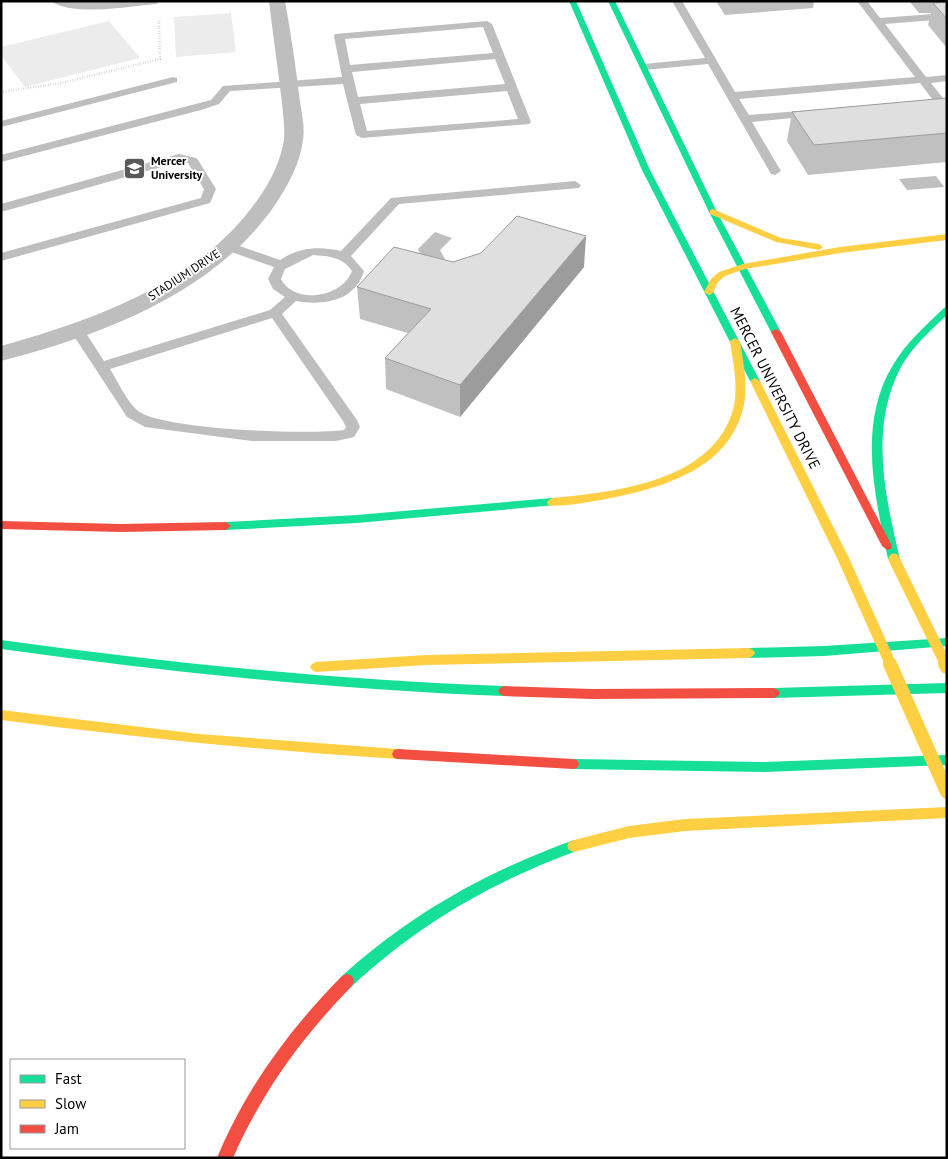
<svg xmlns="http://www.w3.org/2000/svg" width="948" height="1159" font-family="'PT Sans',sans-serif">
	<rect width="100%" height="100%" fill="#fff"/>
	<g fill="#ececec">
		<polygon points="231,13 236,52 176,57 174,17"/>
		<polygon points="109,21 140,58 25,87 1,55 1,47"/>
	</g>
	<g fill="#bfbfbf">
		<polygon points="936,176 944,187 907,190 899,179"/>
		<polygon points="435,232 452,238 440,250 445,259 425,264 418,249"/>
	</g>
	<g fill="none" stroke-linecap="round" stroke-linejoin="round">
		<polyline stroke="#b9b9b9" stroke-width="2.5" stroke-dasharray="0.5 2" stroke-linecap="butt" points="1,92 61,83 160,59 159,19"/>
		<g fill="#bebebe" fill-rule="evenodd">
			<path d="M51 1H161L156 4C131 6 72 17 51 1Z"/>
			<polygon points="672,1 682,1 735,92 915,77 857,1 867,1 880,18 947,13 947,19 885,24 926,77 947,75 947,81 931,83 946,102 944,104 936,104 920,83 739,99 749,115 812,110 818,113 812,116 752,122 781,171 775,175 771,174 708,64 644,70 639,67 644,64 705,58"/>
			<path d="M487 21 492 24 531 122 529 124 362 138 356 135 343 84 230 91 219 104 201 110 1 162V155L211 100 223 86 342 77 334 36 335 34ZM483 27 493 53 350 65 345 39ZM495 59 505 84 358 97 352 72ZM507 91 518 119 367 131 360 104Z"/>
			<polygon points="173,77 177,78 177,82 1,127 1,121"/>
			<polygon points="179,154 196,158 198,160 216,189 210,203 1,261 1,253 201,198 204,189 188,163 179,162 1,212 1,204"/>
			<path d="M575 181 581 185 579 188 399 204 351 256 364 271C355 301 324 306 296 301L282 314 357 420 360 427 354 437 336 441H252L145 427 127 417 70 330 77 326 82 327 104 361 270 310 285 297 273 289 268 279 274 267 223 249 221 246 223 243H231L280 260C299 247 319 246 341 251L391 198ZM313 255C328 256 343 257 352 271 342 298 294 305 281 279L285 269ZM272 318 343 421 346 427 344 430C312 435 157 430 137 410 126 400 118 382 110 369Z"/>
		</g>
		<path fill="#bebebe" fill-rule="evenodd" d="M269 1H285C291 35 296 68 300 102 302 115 305 127 303 140 300 164 288 185 275 205 213 294 102 335 1 361V346C94 320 198 283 256 202 270 183 280 163 284 140 285 128 283 115 282 103 278 69 273 35 269 1Z"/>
		<g fill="#16e098" fill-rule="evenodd">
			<polygon points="569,1 576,1 650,170 760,381 758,383 755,384 750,381 642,170"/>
			<polygon points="608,1 615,1 717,212 781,332 779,334 773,334 771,332 709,212"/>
			<path d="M947 307V315C930 331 912 347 901 367 869 428 885 496 900 559L894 563 888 559C875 496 857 424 893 365 906 343 925 326 944 308Z"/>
			<polygon points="552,498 557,502 556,505 357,523 226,530 221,526 226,522 357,515"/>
			<polygon points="947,638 947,646 824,656 749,658 745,656 743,653 745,650 749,648 824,646"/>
			<path d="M1 640C168 663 335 680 504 686L508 688 510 691 508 694 504 696C335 690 168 672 1 649Z"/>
			<polygon points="947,683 947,693 774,698 770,696 768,693 770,690 774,688"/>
			<polygon points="947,755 947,765 765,772 573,769 569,768 567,764 569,760 573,759 765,762"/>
			<path d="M574 840 579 842 581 846 579 850C492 882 420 923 352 986L347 988 342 986 340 981 342 976C412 913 486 872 574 840Z"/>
		</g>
		<g fill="#ffcf43" fill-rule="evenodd">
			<polygon points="713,209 781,238 819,244 823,247 819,250 776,242 710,214 710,210"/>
			<polygon points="947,234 947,240 840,253 745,269 725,276 718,282 712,294 709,295 704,292 711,279 719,272 743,264 840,247"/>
			<path d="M735 338 740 341C743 362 749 388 743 409 728 467 668 486 616 497 601 500 561 508 548 505L547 502 552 498C615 492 712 482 733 410 739 388 733 362 730 341Z"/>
			<polygon points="755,378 760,381 849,558 847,561 839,561 837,558 750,381"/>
			<polygon points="749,648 753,650 755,653 753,656 749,658 426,665 316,672 312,670 310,667 312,664 316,662 426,655"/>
			<path d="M1 710 199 734 398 749 402 750 404 754 402 758 398 759C265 751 133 737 1 720Z"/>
			<polygon points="947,807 947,818 685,831 629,838 574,852 569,850 567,846 569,842 574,840 629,826 685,819"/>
		</g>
		<g fill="#f24e42" fill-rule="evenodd">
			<polygon points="776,329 781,332 892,546 891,549 887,550 882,546 771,332"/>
			<polygon points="1,521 120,524 226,522 231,526 226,530 120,532 1,529"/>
			<polygon points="504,686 592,689 774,688 778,690 780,693 778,696 774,698 592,699 504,696 500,694 498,691 500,688"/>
			<polygon points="398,749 573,759 577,760 579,764 577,768 573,769 398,759 394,758 392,754 394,750"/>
			<path d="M347 974 352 976 354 981 352 986C302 1037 262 1092 233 1158H217C246 1088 289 1030 342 976Z"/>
		</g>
		<g stroke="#ffcf43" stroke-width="11">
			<polyline points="843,558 891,665"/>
			<polyline points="894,559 946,665"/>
		</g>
		<g stroke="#ffcf43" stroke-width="14">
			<polyline points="890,664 947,792"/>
			<polyline points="945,664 947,667"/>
		</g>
	</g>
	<g fill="#c0c0c0">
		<polygon points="716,1 814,1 813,8 725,15"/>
		<polygon points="909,1 947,1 947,48 928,25 931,13 919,13"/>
		<polygon points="947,98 947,162 808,175 787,141 792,112"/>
		<polygon points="584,267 460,417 386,389 385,358 408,333 360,319 357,287"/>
	</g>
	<polygon fill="#9c9c9c" points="586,236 584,267 460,417 460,385"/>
	<g fill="#dfdfdf" stroke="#9c9c9c">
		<polygon points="947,2 947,19 933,3"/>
		<polygon points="947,98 947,133 814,145 792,112"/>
		<polygon points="517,216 586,236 460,385 385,358 431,309 357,287 394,247 453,262 481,253"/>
	</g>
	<defs>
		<symbol id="university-square" viewBox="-11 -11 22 22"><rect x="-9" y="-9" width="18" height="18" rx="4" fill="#595959" stroke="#fff"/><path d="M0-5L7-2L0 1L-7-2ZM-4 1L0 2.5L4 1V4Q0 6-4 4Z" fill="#fff"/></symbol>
	</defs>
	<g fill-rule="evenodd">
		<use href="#university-square" x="122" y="156" width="25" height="25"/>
	</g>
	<g text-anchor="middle" stroke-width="4" stroke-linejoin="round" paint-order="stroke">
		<g font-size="12" font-weight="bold" fill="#000" stroke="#fff" text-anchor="start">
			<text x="151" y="165">Mercer<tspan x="151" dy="14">University</tspan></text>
		</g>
		<g font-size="12" fill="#000" stroke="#fff">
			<text transform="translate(184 275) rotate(-33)" y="4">STADIUM DRIVE</text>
		</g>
		<g font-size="15" fill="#000" stroke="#fff">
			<text transform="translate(775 388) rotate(63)" y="5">MERCER UNIVERSITY DRIVE</text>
		</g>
	</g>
	<rect width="948" height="1159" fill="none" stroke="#000000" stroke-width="5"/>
	<rect x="10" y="1059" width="175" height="90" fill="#ffffff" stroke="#999999"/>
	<rect x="20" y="1075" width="25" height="8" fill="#16e098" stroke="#999999"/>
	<text x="55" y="1084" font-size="15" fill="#000000">Fast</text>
	<rect x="20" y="1100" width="25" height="8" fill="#ffcf43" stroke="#999999"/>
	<text x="55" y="1109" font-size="15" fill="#000000">Slow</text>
	<rect x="20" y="1125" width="25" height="8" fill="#f24e42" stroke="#999999"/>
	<text x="55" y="1134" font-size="15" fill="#000000">Jam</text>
</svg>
